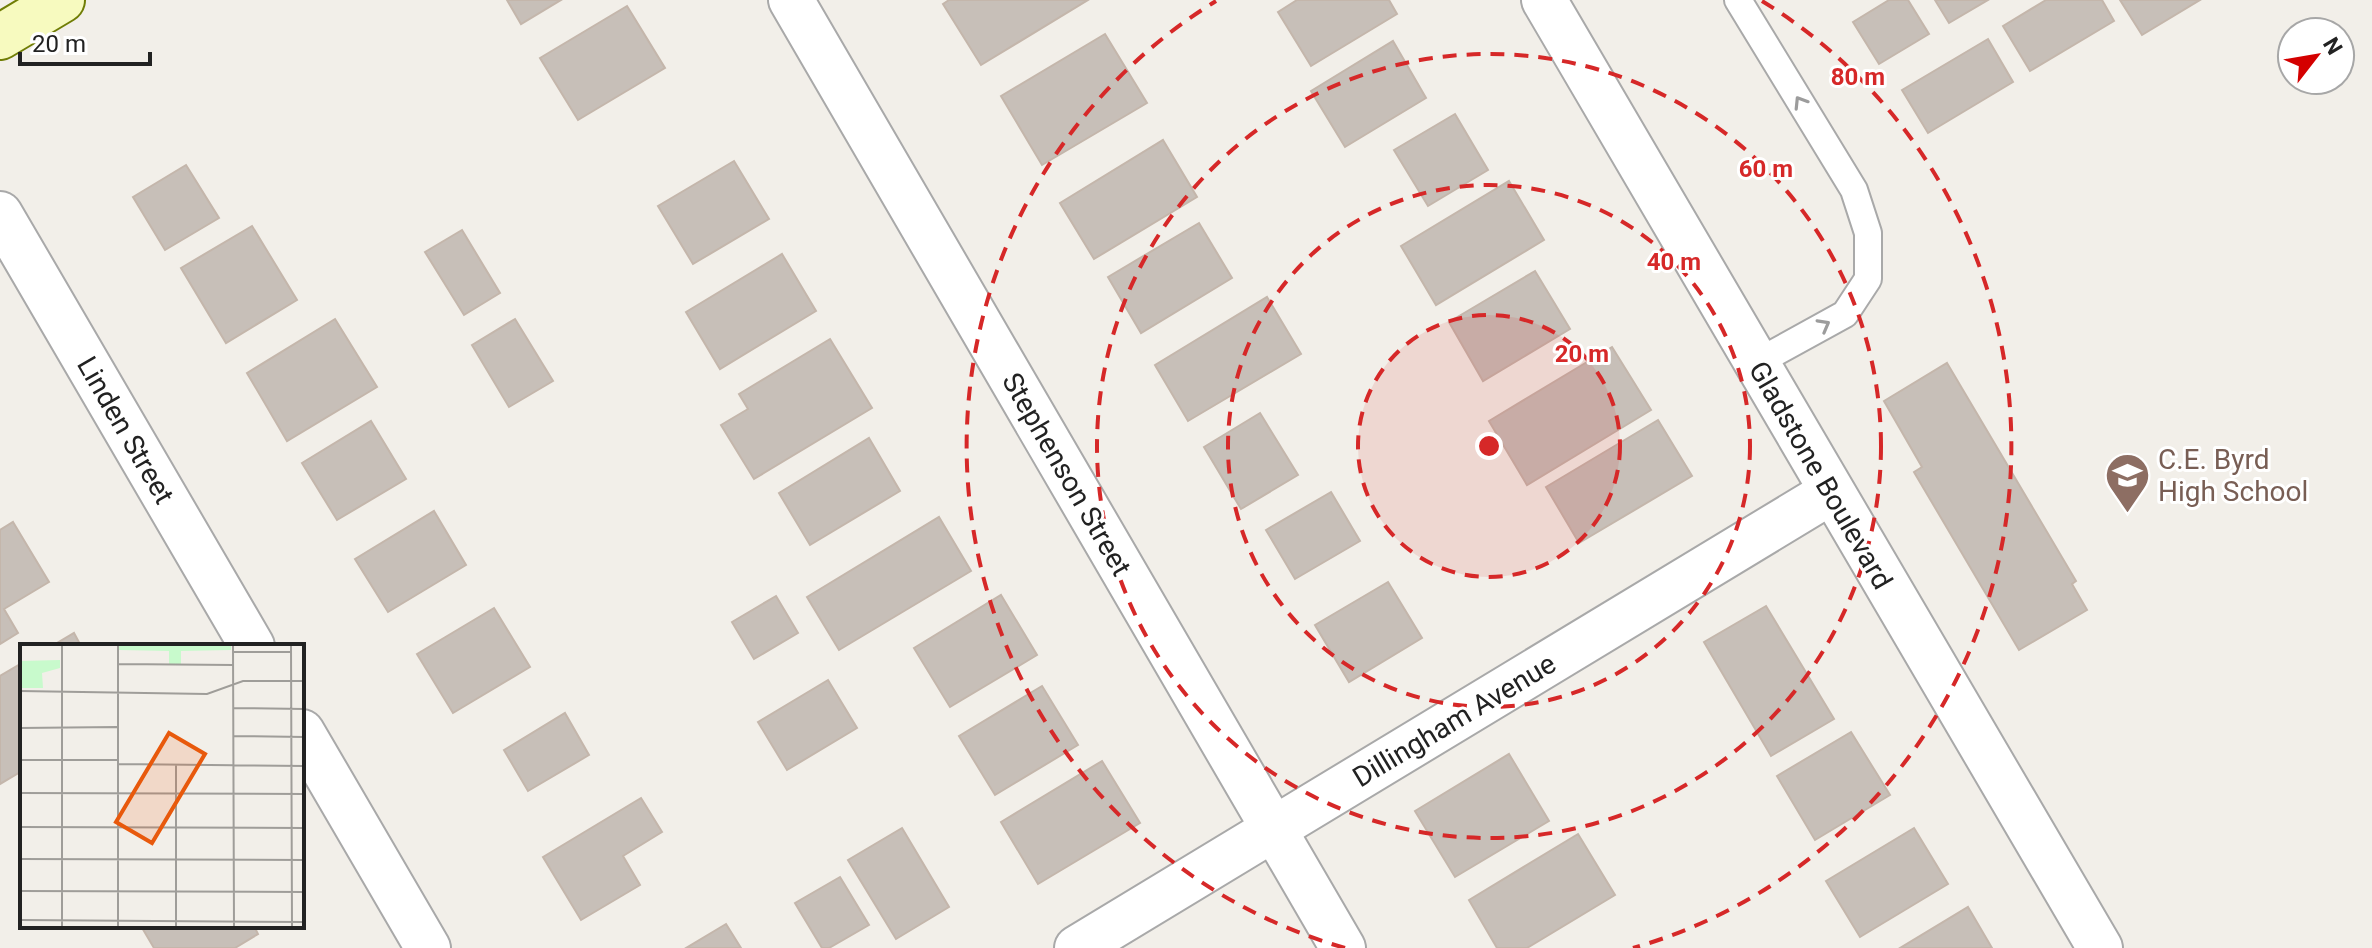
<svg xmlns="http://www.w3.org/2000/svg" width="2372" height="948" font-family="Roboto,sans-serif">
	<rect width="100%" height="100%" fill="#f2efe9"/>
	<g fill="#c7bfb8" stroke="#c4b6ab" stroke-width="2">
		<polygon points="507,0 561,0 521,24"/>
		<polygon points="949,0 1088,0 981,65 943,4"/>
		<polygon points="1297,0 1389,0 1397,14 1311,66 1278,12"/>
		<polygon points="1889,0 1908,0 1929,34 1879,64 1853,22"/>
		<polygon points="1935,0 1988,0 1949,23"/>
		<polygon points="2046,0 2102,0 2114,21 2030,71 2003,26"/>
		<polygon points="2120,0 2200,0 2142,35"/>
		<polygon points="627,6 665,68 578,120 540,58"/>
		<polygon points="1105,34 1147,103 1042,165 1001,96"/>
		<polygon points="1988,39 2013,82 1928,133 1902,90"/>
		<polygon points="1393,41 1426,98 1345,147 1311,91"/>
		<polygon points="1455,114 1488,170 1428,206 1394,150"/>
		<polygon points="1163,140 1197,197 1094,259 1060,203"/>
		<polygon points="734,161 769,219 693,264 658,206"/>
		<polygon points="186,165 219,218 165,250 133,197"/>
		<polygon points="1509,181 1544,240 1436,305 1401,246"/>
		<polygon points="1199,223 1232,278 1141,333 1108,277"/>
		<polygon points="252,226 297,300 226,343 181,268"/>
		<polygon points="462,230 500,293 464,315 425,252"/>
		<polygon points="782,254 816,311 720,369 686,312"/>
		<polygon points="1535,271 1570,329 1483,381 1449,322"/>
		<polygon points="1267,297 1301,354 1188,421 1155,365"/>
		<polygon points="335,319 377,387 287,441 247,373"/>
		<polygon points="515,319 553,381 509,407 472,345"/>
		<polygon points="830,339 872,408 754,479 721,425 748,409 739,394"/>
		<polygon points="1612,347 1651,410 1527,485 1489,421"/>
		<polygon points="1947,363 2076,581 2072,584 2087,610 2019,650 1914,472 1922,467 1884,401"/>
		<polygon points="1260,413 1298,475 1241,509 1204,447"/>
		<polygon points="1658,420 1692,476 1579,543 1546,487"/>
		<polygon points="371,421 406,479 337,520 302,463"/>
		<polygon points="869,438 900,491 810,545 779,493"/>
		<polygon points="1331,492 1360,541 1295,579 1266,530"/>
		<polygon points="434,511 466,565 388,612 355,559"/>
		<polygon points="939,517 971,571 839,650 807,597"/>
		<polygon points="13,522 49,582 4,609 18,633 0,644 0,530"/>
		<polygon points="1388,582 1422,638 1349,682 1315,625"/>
		<polygon points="1001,595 1037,655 950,707 914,648"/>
		<polygon points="776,596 798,633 754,659 732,622"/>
		<polygon points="1766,606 1834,719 1771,756 1704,642"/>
		<polygon points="494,608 530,667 453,713 417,654"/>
		<polygon points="74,633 81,646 52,646"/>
		<polygon points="22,663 22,771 0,784 0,676"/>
		<polygon points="828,680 857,728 787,770 758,722"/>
		<polygon points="1042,686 1078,745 995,795 959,736"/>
		<polygon points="565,713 589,755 528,791 504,750"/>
		<polygon points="1851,732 1890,795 1815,840 1777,776"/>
		<polygon points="1509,754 1549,821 1455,877 1415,811"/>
		<polygon points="1102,761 1140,823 1038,884 1001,822"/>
		<polygon points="641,798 662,832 623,856 640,885 581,920 543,857"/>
		<polygon points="902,828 949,907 896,939 848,860"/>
		<polygon points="1914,828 1948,884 1860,937 1826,881"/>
		<polygon points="1578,834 1615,895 1527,948 1497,948 1469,900"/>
		<polygon points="840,877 869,925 829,948 822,948 795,903"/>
		<polygon points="1968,907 1992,948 1900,948"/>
		<polygon points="726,924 741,948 686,948"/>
		<polygon points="141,926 254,926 258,934 235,948 154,948"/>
	</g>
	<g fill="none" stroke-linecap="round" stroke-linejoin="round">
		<defs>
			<polyline id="service" points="1738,0 1854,190 1868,233 1868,279 1845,314 1756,363"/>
			<g id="minor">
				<polyline points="791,0 1343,948"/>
				<polyline points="1544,0 2100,948"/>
				<polyline points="0,214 252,646"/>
				<polyline points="302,732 428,948"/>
				<polyline points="1077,948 1831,492"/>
			</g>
			<polyline id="secondary" points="0,37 62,0"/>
		</defs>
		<use href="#service" stroke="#a9a9a9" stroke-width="30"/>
		<use href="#minor" stroke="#a9a9a9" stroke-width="48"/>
		<use href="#secondary" stroke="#707d05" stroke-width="48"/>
		<use href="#service" stroke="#fff" stroke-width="26"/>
		<use href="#minor" stroke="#fff" stroke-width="44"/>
		<use href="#secondary" stroke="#f7fabf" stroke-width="44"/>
	</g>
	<defs><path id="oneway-chevron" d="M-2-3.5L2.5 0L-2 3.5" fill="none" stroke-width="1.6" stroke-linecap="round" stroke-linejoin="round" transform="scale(2)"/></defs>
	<g stroke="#9c9c9c">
		<use href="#oneway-chevron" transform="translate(1800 102) rotate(-122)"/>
		<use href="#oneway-chevron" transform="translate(1824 325) rotate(-29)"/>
	</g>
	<circle cx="1489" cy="446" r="131" fill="#d62828" fill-opacity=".12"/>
	<g fill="none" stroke="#d62828" stroke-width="4" stroke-dasharray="14 10">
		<circle cx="1489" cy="446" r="131"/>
		<circle cx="1489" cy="446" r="261"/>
		<circle cx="1489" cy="446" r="392"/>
		<path d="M1345 948A522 522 0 0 1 1216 1M1762 1A522 522 0 0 1 1633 948"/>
	</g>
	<defs>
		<symbol id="school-pin" viewBox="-11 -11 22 30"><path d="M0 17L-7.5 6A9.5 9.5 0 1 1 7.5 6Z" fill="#8d6e63" stroke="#fff"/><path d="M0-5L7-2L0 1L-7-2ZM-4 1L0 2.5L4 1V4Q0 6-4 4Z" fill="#fff"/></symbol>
	</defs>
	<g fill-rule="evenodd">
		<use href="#school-pin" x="2102" y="450" width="51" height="69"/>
	</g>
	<g text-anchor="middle" stroke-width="6" stroke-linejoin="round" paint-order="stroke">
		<g font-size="28" fill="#222" stroke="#fff">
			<text transform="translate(126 430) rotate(60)" y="10">Linden Street</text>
			<text transform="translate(1067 474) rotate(60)" y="10">Stephenson Street</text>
			<text transform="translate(1821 475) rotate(60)" y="10">Gladstone Boulevard</text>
			<text transform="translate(1454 720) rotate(-31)" y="10">Dillingham Avenue</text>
		</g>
		<g font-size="28" fill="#785e54" stroke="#fff" text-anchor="start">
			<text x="2158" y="469">C.E. Byrd<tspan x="2158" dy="32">High School</tspan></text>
		</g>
	</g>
	<g transform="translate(20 644)">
		<rect width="284" height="284" fill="#f2efe9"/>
		<path d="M99 1H211V6L161 7V20H149V7L99 6ZM40 16V24L22 29 23 44H0V17Z" fill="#c8facc"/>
		<path fill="none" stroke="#9f9d99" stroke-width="2" d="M42 1V283M98 1V283M213 1 214 283M271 1 272 283M213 8H271M98 20 213 21M0 47 187 50 223 37H284M213 64 284 65M0 84 97 83M213 92 284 93M0 116H98M98 120 284 122M156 120V283M0 149 284 150M0 183 284 184M0 215 284 216M0 247 284 248M0 276 284 278"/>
		<path fill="#e8590c" fill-opacity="0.15" stroke="#e8590c" stroke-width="4" d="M149 89 185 110 132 199 96 178Z"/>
		<rect width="284" height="284" fill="none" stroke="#222" stroke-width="4"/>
	</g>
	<circle cx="1489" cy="446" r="12" fill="#d62828" stroke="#fff" stroke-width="4"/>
	<g font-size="24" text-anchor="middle" font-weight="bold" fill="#d62828" stroke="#fff" stroke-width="6" stroke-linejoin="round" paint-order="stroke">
		<text x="1858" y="85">80 m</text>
		<text x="1766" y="177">60 m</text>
		<text x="1674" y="270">40 m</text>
		<text x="1582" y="362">20 m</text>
	</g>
	<g transform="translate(2316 56) rotate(59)"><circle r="38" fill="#ffffff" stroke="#a7a7a7" stroke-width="2"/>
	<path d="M0-6L14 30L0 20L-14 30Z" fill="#d40000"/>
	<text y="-12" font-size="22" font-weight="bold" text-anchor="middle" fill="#222222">N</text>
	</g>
	<path d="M20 52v12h130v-12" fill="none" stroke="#222222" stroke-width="4"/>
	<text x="32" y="52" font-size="24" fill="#222222" stroke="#ffffff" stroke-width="6" paint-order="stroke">20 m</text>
</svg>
